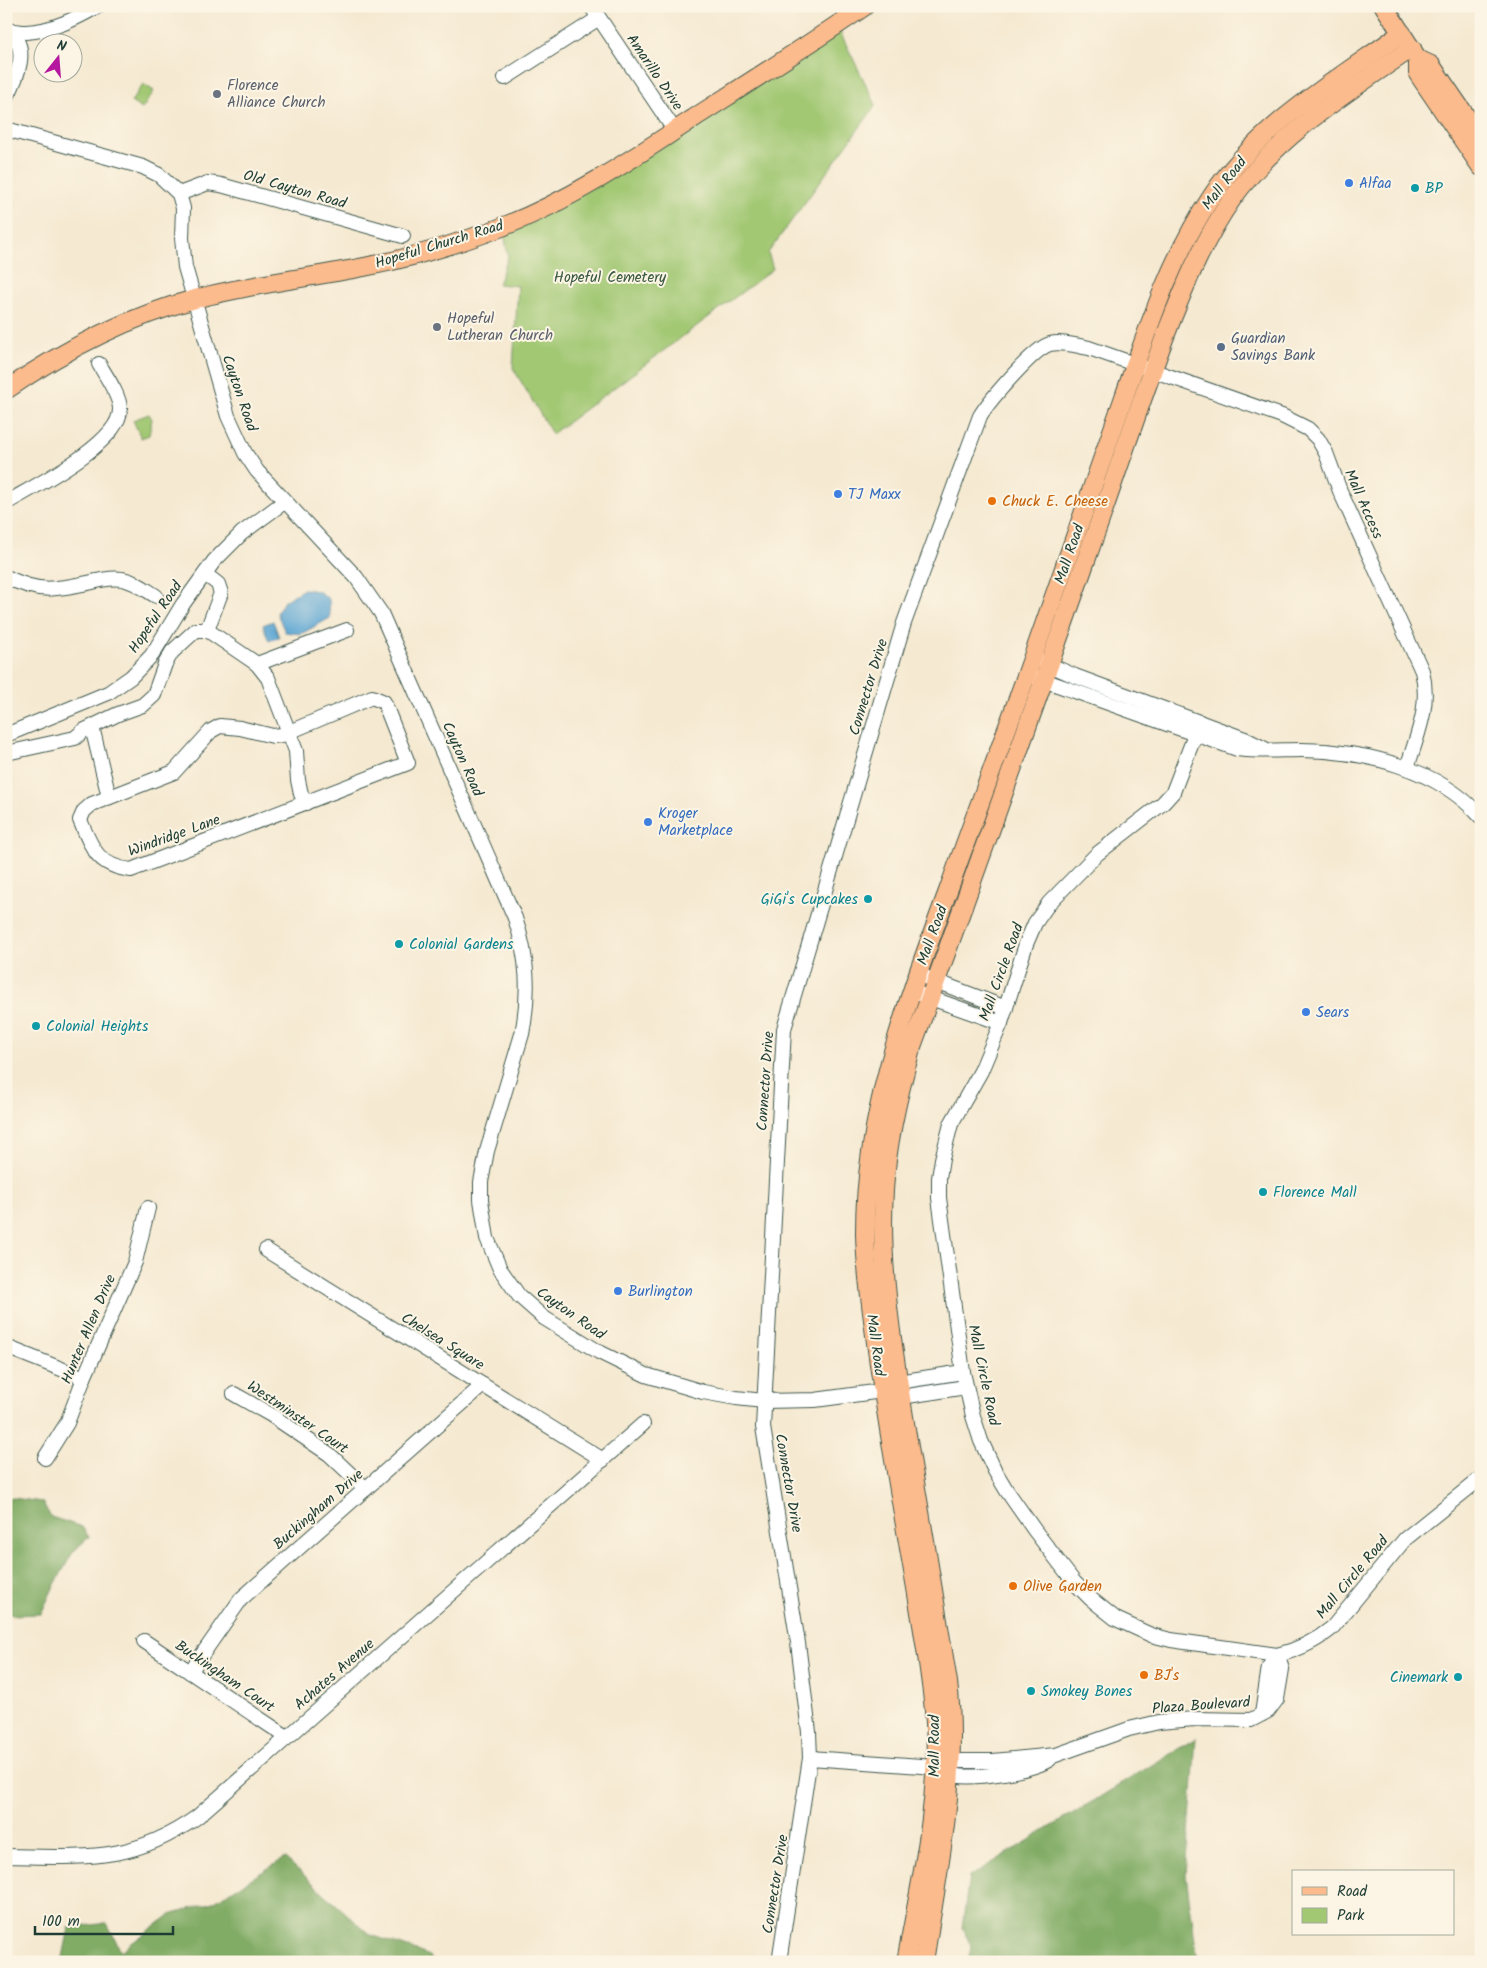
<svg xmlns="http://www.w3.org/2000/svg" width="1487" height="1968" font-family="Kalam,sans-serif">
	<rect width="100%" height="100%" fill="#fcf5e5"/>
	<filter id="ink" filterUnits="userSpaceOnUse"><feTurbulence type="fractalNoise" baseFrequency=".02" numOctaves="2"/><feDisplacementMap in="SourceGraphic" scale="10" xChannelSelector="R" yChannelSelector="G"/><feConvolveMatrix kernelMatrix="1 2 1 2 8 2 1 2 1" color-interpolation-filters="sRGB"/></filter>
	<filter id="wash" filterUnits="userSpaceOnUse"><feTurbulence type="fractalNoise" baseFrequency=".0096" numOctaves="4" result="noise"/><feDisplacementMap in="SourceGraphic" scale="20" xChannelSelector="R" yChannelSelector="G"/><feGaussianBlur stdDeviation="1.12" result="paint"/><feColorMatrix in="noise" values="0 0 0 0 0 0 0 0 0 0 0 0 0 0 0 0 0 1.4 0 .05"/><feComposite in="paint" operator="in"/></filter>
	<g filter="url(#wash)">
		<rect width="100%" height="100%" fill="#f5e9d1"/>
		<g fill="#a2c873" stroke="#608254">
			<polygon points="837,26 876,105 768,253 773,269 552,434 513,368 518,286 498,284 508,257 503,226 552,203"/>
			<polygon points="143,84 154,91 142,109 131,102"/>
			<polygon points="149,414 152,419 149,435 141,438 133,420"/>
		</g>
		<g fill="#81ac65" stroke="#50744c">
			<polygon points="6,1497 42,1502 51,1517 82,1527 89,1537 73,1552 53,1588 41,1614 12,1615 6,1611"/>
			<polygon points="1196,1738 1186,1875 1198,1962 968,1962 971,1945 962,1928 969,1877"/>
			<polygon points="285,1858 369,1934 430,1956 433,1962 62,1962 69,1928 107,1923 121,1951 170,1915 213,1902"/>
		</g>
		<g fill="#5ba5d3" stroke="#3d7184">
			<polygon points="304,589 318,591 329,599 330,618 301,634 285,632 277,613 284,601"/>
			<polygon points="273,621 279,637 269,641 263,625"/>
		</g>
	</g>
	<g filter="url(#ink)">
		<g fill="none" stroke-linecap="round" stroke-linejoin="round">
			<defs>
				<g id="minor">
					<polyline points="591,6 675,131"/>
					<path d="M6 30C32 45 17 78 6 99"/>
					<path d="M6 31C13 30 20 32 26 32 52 31 77 18 98 6"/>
					<polyline points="505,78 599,18"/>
					<path d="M6 129 143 167 159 175 179 194 183 208 182 238 185 267 228 416 245 453 257 471 356 577 381 613 515 918C528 957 530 993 522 1034L487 1151 481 1182V1200L487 1238 500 1269 519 1296 544 1318 599 1352 646 1375 703 1392 736 1398 764 1401 815 1400 882 1391 898 1382 963 1372"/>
					<polyline points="179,194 208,183 221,185 403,236"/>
					<path d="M6 503C33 487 121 443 120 409 120 396 106 376 99 364"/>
					<polyline points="205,574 218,584 221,593 207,630"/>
					<path d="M6 577C39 593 53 590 88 583 99 580 111 577 122 579 135 581 146 590 156 596"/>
					<polyline points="1041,661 1075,676 1245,739 1265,749"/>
					<polyline points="257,664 268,678 296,751 298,780 301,794 306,803"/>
					<path d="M1035 677 1237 749C1260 752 1280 750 1302 750 1365 751 1438 768 1481 817"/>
					<path d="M372 697 384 702 408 763 131 870C97 866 92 848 80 820L84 811 92 804 174 772 211 731 220 726 240 728 273 736 282 735Z"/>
					<path d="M1200 722 1173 792 1163 803 1097 854 1049 903 1035 923 1026 944 1001 1023 981 1071 951 1124 942 1159 939 1178V1198L963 1372 973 1416 981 1441 995 1471 1007 1491 1035 1531 1074 1582 1091 1599 1116 1619 1151 1635 1171 1640 1277 1655C1298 1650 1315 1642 1332 1628L1405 1539 1481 1478"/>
					<polyline points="92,727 109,797"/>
					<polyline points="6,735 108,693 131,677 152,655 183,604 214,561 242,533 284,502"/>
					<polyline points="11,752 75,738 83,731 118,714 143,705 154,695 165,664 172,652 196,630 207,630 257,664 347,630"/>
					<polyline points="917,974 1006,1008"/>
					<polyline points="911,991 1001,1023"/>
					<polyline points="266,1250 603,1460"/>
					<polyline points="6,1347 84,1378"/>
					<polyline points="234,1394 271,1415 329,1454 366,1489"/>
					<polyline points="893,1395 901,1397 966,1387"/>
					<polyline points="45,1458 67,1423 84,1378 135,1262 148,1208"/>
					<polyline points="144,1641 287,1737"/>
					<polyline points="190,1672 241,1599 483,1385"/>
					<polyline points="1262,1714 1269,1667 1277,1655"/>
					<path d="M810 1758 935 1767C940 1769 944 1772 949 1774 969 1781 1032 1771 1050 1759"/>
					<polyline points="943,1764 951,1761 993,1761 1056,1755 1129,1729 1159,1722 1194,1719 1251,1720 1268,1711 1277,1699 1282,1669 1277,1655"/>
					<path d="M6 1856C82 1857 131 1864 197 1817L643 1424"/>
					<path d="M779 1962 810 1758 809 1732 798 1643 763 1427 784 1029 904 623 980 416C989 401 1034 348 1050 344 1062 341 1077 346 1089 348L1282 416 1308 429 1318 439 1326 453 1340 491 1422 671C1431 706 1417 735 1407 768"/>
				</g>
				<g id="major">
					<polyline points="1384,6 1418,59 1418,74 1481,167"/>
					<polyline points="1418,59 1431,65 1481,138"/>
					<path d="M6 390C64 350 127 317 195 299 250 284 308 278 364 267 411 258 457 244 502 227 572 200 635 157 697 116 753 80 810 44 865 6"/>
					<path d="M906 1962C920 1884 940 1802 935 1723 932 1678 923 1632 916 1588 902 1509 888 1430 877 1350 872 1312 866 1274 865 1235 864 1115 907 1002 948 891 980 802 1013 714 1044 625 1071 549 1097 473 1124 397 1148 328 1171 257 1212 196 1258 126 1335 81 1402 33"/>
					<path d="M924 1962C938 1870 959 1775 948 1682 935 1600 921 1517 907 1435 894 1355 879 1272 884 1190 887 1142 898 1095 911 1049 977 871 1040 691 1103 512 1123 454 1143 396 1164 339 1183 290 1202 242 1232 199 1278 135 1348 92 1412 48"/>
				</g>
			</defs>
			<use href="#minor" stroke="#3f574c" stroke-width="16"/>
			<use href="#major" stroke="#3f574c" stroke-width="20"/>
			<use href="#minor" stroke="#fff" stroke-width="14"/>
			<use href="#major" stroke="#fbbb8c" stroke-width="18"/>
		</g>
	</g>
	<g fill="#6b7280" stroke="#fcf5e5" stroke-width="2">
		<circle cx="217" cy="94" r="5"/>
		<circle cx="437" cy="327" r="5"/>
	</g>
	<g fill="#3f7fe0" stroke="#fcf5e5" stroke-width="2">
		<circle cx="1349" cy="183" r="5"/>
		<circle cx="838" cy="494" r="5"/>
		<circle cx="648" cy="822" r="5"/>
		<circle cx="1306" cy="1012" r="5"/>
		<circle cx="618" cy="1291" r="5"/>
	</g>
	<g fill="#0f9aa8" stroke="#fcf5e5" stroke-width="2">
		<circle cx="1415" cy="188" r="5"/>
		<circle cx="868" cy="899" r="5"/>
		<circle cx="399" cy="944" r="5"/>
		<circle cx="36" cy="1026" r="5"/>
		<circle cx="1263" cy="1192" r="5"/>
		<circle cx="1458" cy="1677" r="5"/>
		<circle cx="1031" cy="1691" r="5"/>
	</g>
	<circle fill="#5c6f8a" stroke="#fcf5e5" stroke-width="2" cx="1221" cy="347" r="5"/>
	<g fill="#e8710a" stroke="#fcf5e5" stroke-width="2">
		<circle cx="992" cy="501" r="5"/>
		<circle cx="1013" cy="1586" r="5"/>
		<circle cx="1144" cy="1675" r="5"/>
	</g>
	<g text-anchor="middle" stroke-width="4" stroke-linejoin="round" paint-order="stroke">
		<g font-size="15" fill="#1f3d34" stroke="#fcf5e5">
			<text transform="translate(655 72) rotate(56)" y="5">Amarillo Drive</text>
			<text transform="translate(1224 183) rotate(-52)" y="5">Mall Road</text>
			<text transform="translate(295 189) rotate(16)" y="5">Old Cayton Road</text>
			<text transform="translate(439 244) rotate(-17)" y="5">Hopeful Church Road</text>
			<text transform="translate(240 393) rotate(71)" y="5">Cayton Road</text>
			<text transform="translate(1364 504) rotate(66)" y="5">Mall Access</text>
			<text transform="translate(1069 554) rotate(-71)" y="5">Mall Road</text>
			<text transform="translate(155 617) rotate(-56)" y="5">Hopeful Road</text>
			<text transform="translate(868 687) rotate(-73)" y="5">Connector Drive</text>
			<text transform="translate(463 759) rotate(66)" y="5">Cayton Road</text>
			<text transform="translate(174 835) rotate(-20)" y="5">Windridge Lane</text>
			<text transform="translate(932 935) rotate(-70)" y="5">Mall Road</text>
			<text transform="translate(1001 972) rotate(-70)" y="5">Mall Circle Road</text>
			<text transform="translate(765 1081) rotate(-86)" y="5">Connector Drive</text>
			<text transform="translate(571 1313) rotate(35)" y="5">Cayton Road</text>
			<text transform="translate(88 1329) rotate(-67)" y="5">Hunter Allen Drive</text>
			<text transform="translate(443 1341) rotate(32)" y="5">Chelsea Square</text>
			<text transform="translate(876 1345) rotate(82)" y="5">Mall Road</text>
			<text transform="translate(984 1375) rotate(78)" y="5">Mall Circle Road</text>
			<text transform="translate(298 1417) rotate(34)" y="5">Westminster Court</text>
			<text transform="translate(789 1483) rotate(80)" y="5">Connector Drive</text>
			<text transform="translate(318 1509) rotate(-41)" y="5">Buckingham Drive</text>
			<text transform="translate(1352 1577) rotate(-50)" y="5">Mall Circle Road</text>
			<text transform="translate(334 1674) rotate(-41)" y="5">Achates Avenue</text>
			<text transform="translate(225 1676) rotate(34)" y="5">Buckingham Court</text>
			<text transform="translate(1201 1705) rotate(-4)" y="5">Plaza Boulevard</text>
			<text transform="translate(934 1746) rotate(-90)" y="5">Mall Road</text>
			<text transform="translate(775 1884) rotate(-81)" y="5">Connector Drive</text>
		</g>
		<g font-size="15" fill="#5b616d" stroke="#fcf5e5" text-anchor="start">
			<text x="227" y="90">Florence<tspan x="227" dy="17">Alliance Church</tspan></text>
			<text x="447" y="323">Hopeful<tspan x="447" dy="17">Lutheran Church</tspan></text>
		</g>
		<g font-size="15" fill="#366cbe" stroke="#fcf5e5" text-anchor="start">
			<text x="1359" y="188">Alfaa</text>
			<text x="848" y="499">TJ Maxx</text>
			<text x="658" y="818">Kroger<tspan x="658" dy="17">Marketplace</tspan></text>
			<text x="1316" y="1017">Sears</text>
			<text x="628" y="1296">Burlington</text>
		</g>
		<g font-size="15" fill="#0d838f" stroke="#fcf5e5" text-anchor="start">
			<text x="1425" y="193">BP</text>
			<text x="858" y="904" text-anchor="end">GiGi's Cupcakes</text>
			<text x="409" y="949">Colonial Gardens</text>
			<text x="46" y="1031">Colonial Heights</text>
			<text x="1273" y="1197">Florence Mall</text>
			<text x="1448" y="1682" text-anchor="end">Cinemark</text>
			<text x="1041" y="1696">Smokey Bones</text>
		</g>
		<g font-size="15" fill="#395941" stroke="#fcf5e5">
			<text x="610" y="282">Hopeful Cemetery</text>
		</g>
		<g font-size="15" fill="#4e5e75" stroke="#fcf5e5" text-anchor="start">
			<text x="1231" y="343">Guardian<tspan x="1231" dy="17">Savings Bank</tspan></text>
		</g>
		<g font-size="15" fill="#c56008" stroke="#fcf5e5" text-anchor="start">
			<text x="1002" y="506">Chuck E. Cheese</text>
			<text x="1023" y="1591">Olive Garden</text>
			<text x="1154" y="1680">BJ's</text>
		</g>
	</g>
	<rect width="1487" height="1968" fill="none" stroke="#fcf5e5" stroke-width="25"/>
	<rect x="1292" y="1870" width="162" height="65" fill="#fcf5e5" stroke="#a4ab9e"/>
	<rect x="1302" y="1887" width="25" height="8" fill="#fbbb8c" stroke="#a4ab9e"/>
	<text x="1337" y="1896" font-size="15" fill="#1f3d34">Road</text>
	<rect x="1302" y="1908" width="25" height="15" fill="#a2c873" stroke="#a4ab9e"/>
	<text x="1337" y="1920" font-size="15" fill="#1f3d34">Park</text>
	<g transform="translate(58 58) rotate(17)"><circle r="24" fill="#fcf5e5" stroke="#a4ab9e"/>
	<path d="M0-4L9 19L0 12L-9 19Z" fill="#b5179e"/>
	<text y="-8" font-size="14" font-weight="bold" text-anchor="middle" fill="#1f3d34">N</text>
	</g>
	<path d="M35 1926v8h138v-8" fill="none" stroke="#1f3d34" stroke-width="2.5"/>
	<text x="42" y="1926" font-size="15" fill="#1f3d34" stroke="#fcf5e5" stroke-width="4" paint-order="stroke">100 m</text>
</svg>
